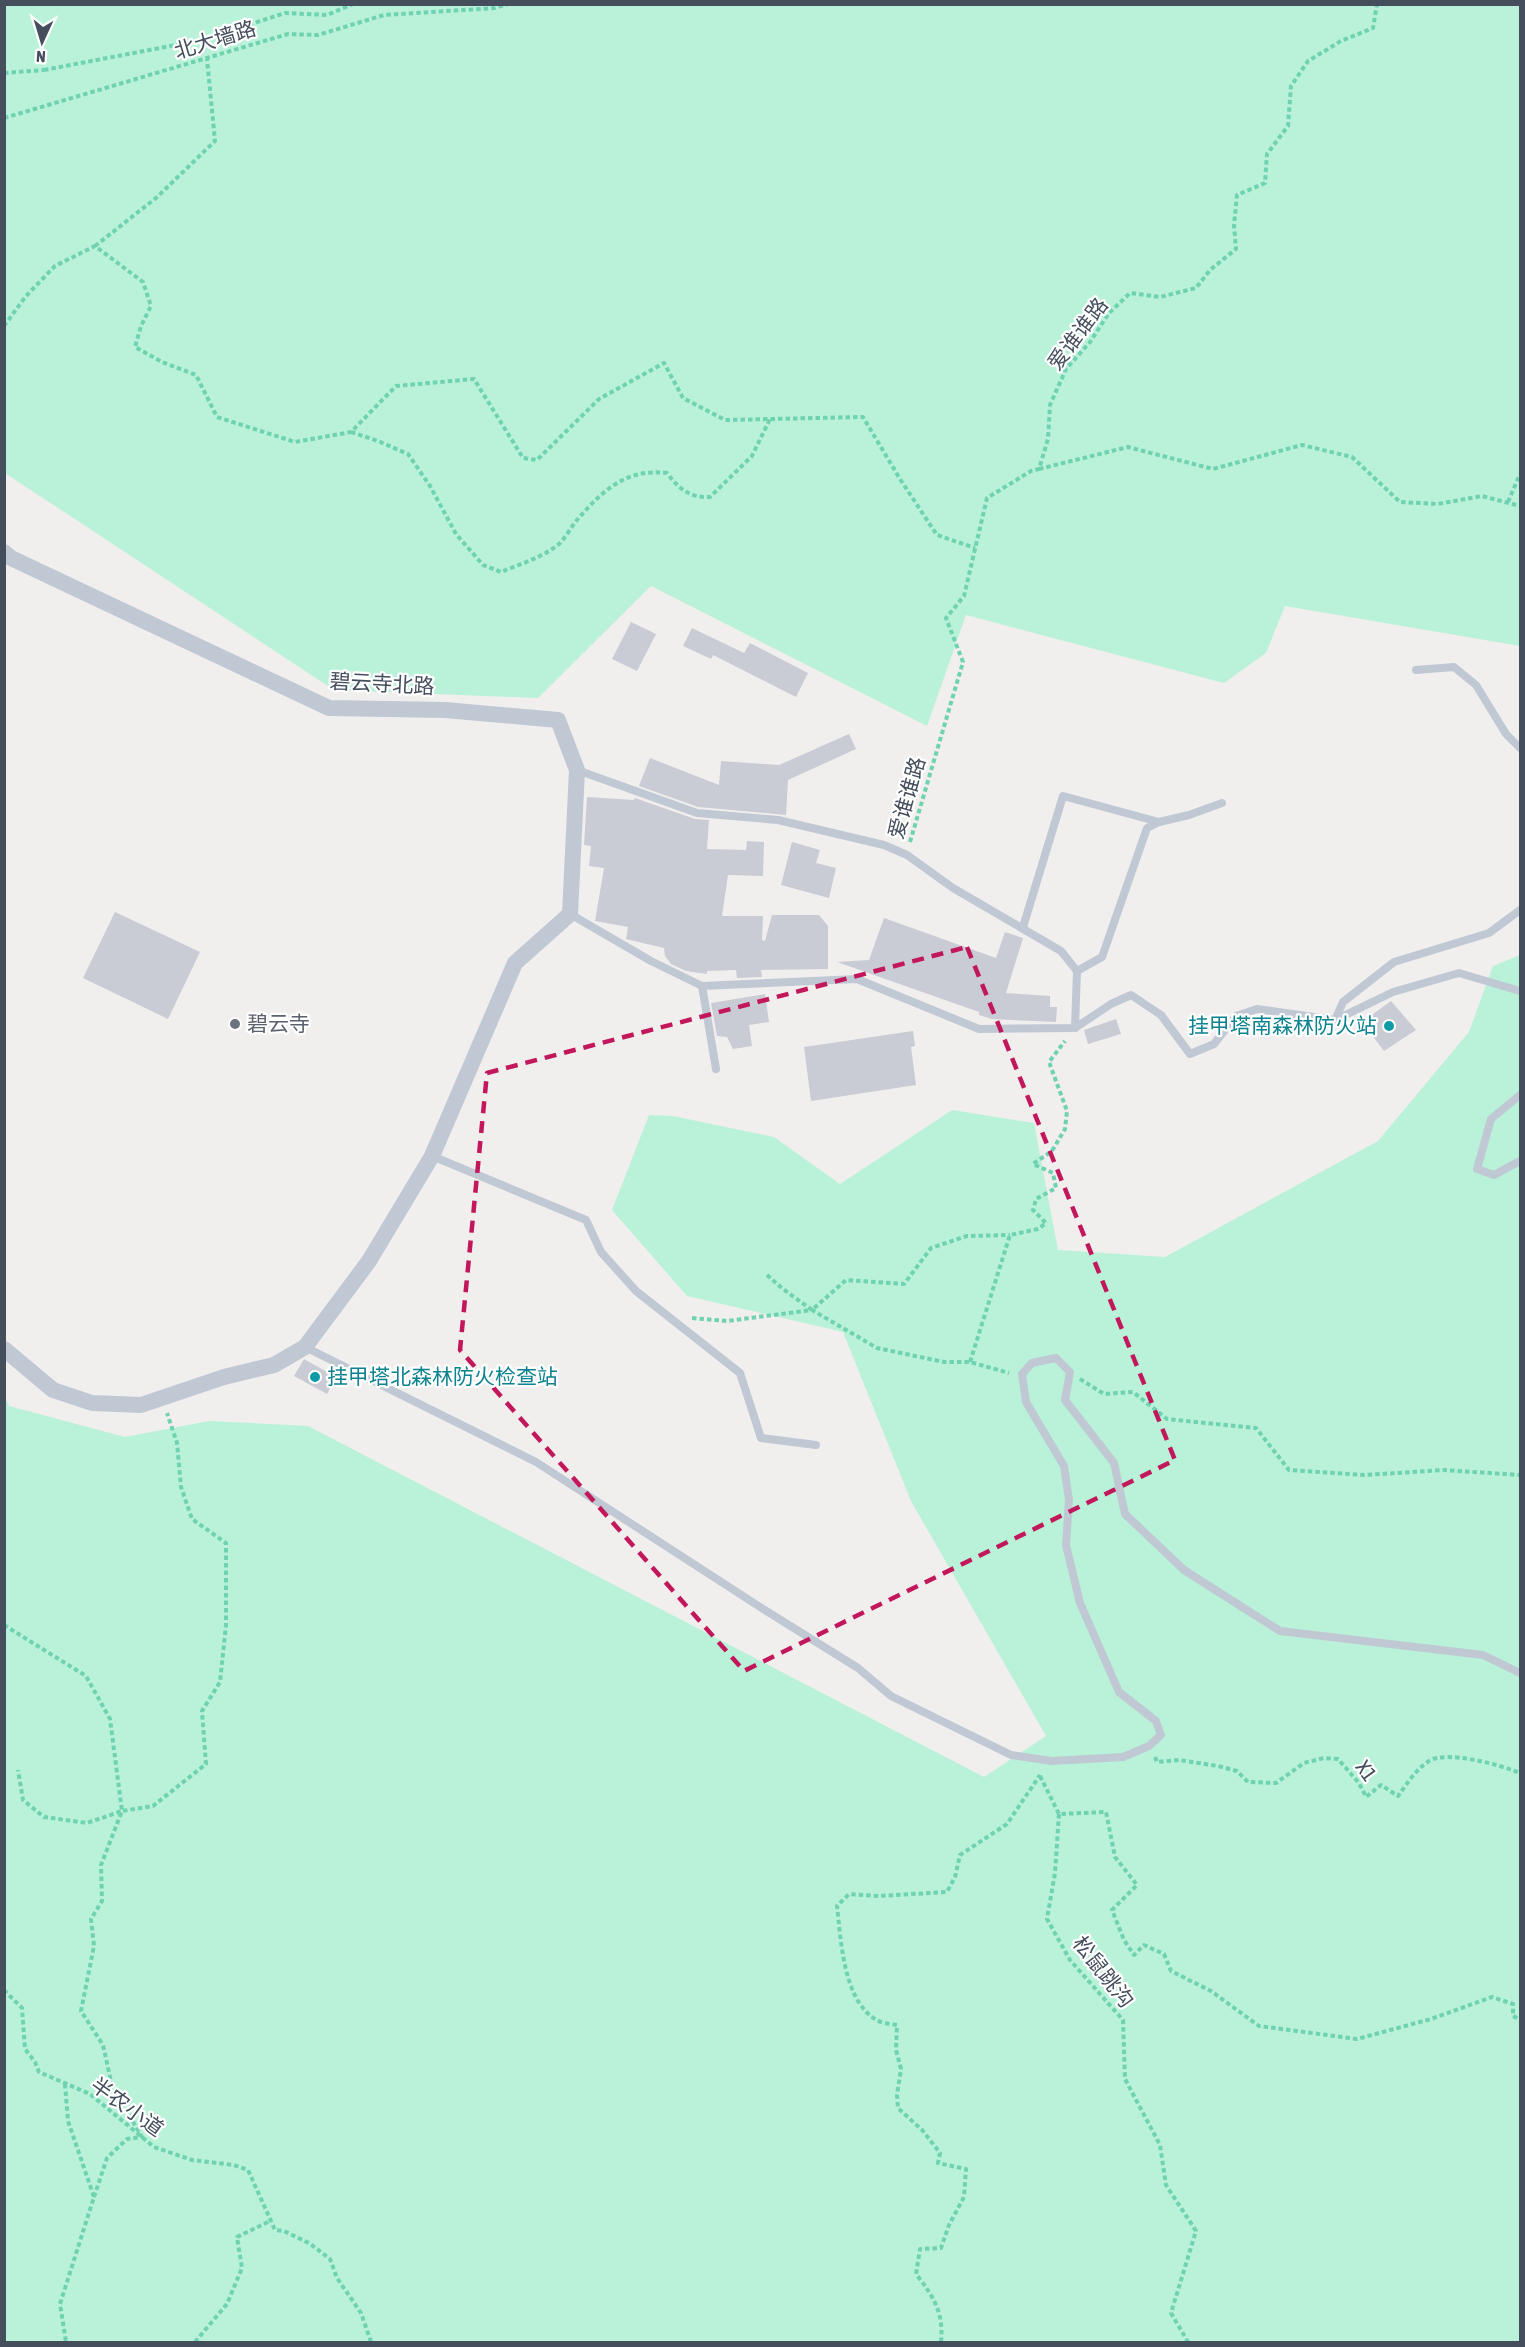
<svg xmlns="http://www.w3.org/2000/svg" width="1525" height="2347" font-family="'Asap Condensed','Noto Sans SC',sans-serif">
	<rect width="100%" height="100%" fill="#f1eeee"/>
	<g fill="#b9f2d8">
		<polygon points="4,5 1520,5 1520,646 1285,606 1266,653 1224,683 966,615 927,726 651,586 538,698 334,690 5,473"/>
		<polygon points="1520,955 1520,2342 5,2342 4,1395 9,1406 125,1437 209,1421 308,1426 984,1777 1046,1736 911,1501 843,1332 687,1296 612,1210 649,1115 673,1116 774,1137 840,1184 952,1110 1034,1123 1058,1250 1165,1257 1378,1141 1469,1032 1493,966"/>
	</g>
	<g fill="#c9ccd4">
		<polygon points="631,622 656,634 637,671 612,659"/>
		<polygon points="692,628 744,653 750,643 808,673 796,697 713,655 711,659 683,646"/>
		<polygon points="849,734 856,749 788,780 786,815 698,807 639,786 650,758 719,785 721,761 779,765"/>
		<polygon points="587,797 634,800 635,798 695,819 709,820 707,849 746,850 747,841 764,842 763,876 728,875 722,916 763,916 762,940 765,941 772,915 819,915 828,926 828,969 761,970 762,977 737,978 736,970 707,971 707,974 686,971 671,964 665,956 664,948 626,939 628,927 595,921 604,868 589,866 591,846 584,845"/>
		<polygon points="792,842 820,850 816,863 836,868 829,898 781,885"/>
		<polygon points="115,912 200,952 168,1019 83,978"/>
		<polygon points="884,918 996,958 1005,932 1023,938 1006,993 1050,996 1050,1007 1057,1007 1056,1022 992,1019 979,1015 979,1012 837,962 869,960"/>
		<polygon points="765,994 769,1022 749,1025 752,1046 733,1049 727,1037 717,1036 711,1003"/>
		<polygon points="1391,1001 1416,1030 1384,1051 1362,1022"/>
		<polygon points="1116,1019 1121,1034 1088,1044 1084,1030"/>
		<polygon points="913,1031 915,1046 911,1047 916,1085 811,1101 804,1047"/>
		<polygon points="304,1359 336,1377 327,1394 294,1376"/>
	</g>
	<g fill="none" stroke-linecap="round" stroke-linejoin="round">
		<g stroke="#6fd2b1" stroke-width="4" stroke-dasharray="4.5 3" stroke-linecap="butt">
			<polyline points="44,70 202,40 285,13 327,15 353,4"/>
			<polyline points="4,73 44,70"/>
			<polyline points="4,118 288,34 318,35 384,15 495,8 508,4"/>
			<polyline points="95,246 156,198 215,141 207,59"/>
			<polyline points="4,326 26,296 55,266 95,246 143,282 151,306 141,326 135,347 162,362 196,375 217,417 295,442 351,432 396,386 474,379 523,458 537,460 599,399 664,363 683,398 725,420 863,417 900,479 937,535 975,548"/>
			<path d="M351 432 378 441 408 454 430 486 456 534 483 565 501 572C520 564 544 557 560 543 566 537 571 527 577 520 602 491 626 468 667 473 679 489 690 498 710 497L752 456 770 419"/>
			<polyline points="1039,469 1128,447 1213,469 1302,445 1352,457 1400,502 1438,504 1482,496 1520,506"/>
			<polyline points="1508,502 1520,474"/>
			<polyline points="910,842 963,662 946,618 964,596 987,498 1031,471 1039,469 1048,439 1050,405 1066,369 1090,342 1109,313 1130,293 1160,297 1196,288 1210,270 1236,249 1234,225 1237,195 1265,183 1267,154 1288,126 1291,86 1308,61 1341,41 1373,28 1377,4"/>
			<polyline points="767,1275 783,1289 812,1310 846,1280 904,1284 931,1248 967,1236 1010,1235"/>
			<polyline points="692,1318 727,1321 812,1310 877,1348 944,1362 970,1362 1009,1373"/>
			<polyline points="970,1362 1010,1235 1038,1229 1046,1223 1033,1210 1036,1199 1056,1188 1053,1173 1033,1164 1052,1151 1065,1129 1067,1111 1049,1062 1065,1041"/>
			<polyline points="1080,1379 1104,1394 1133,1392 1167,1419 1256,1428 1289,1470 1365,1475 1444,1470 1520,1475"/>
			<polyline points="4,1625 86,1676 110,1719 122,1811 87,1823 44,1817 23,1800 18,1770"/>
			<path d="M1155 1757 1157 1762 1179 1760 1218 1766 1237 1771 1248 1782 1276 1783 1304 1763 1324 1758 1338 1759 1359 1783 1366 1797 1381 1785 1398 1796C1407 1784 1415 1770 1429 1761 1447 1750 1501 1765 1520 1773"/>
			<polyline points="1040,1776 1059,1814 1106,1812 1115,1857 1137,1885 1112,1910 1124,1940 1134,1955 1144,1945 1164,1954 1171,1971 1211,1991 1259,2026 1357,2039 1431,2019 1492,1997 1513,2004 1513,2016 1520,2020"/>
			<polyline points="1059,1814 1055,1873 1047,1919 1070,1960 1123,2020 1125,2079 1160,2145 1166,2185 1196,2231 1171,2313 1188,2342"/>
			<polyline points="4,1990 22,2008 25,2049 35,2062 39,2072 90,2094 154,2147 192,2160 234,2165 248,2170 275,2230 284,2231 309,2243 330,2259 337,2278 361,2313 371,2342"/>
			<polyline points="65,2084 68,2121 94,2197 60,2304 66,2342"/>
			<polyline points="94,2197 107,2158 127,2139 142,2137 112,2086 103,2045 81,2011 94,1946 91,1919 102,1901 101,1865 122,1811 153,1806 206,1764 202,1711 220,1682 226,1625 226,1543 192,1519 181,1487 177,1443 167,1413"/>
			<polyline points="195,2342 227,2304 242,2268 237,2237 270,2221"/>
			<path d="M941 2342C944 2312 933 2296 916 2274L920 2249 941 2248 949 2225 964 2197 966 2169 938 2163 940 2153 923 2131 898 2108 897 2095 901 2069 896 2050 897 2025C891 2024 880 2023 875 2019 843 1999 841 1940 837 1906L849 1894 879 1896 947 1892 955 1877 960 1855 1007 1824 1040 1775"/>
		</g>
		<g stroke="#c0c8d4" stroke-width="8">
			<polyline points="1416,670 1454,667 1476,685 1506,734 1520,748"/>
			<polyline points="577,770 697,813 778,820 884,845 907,855 953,888 1061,951 1077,971"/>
			<polyline points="570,914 651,961 702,986 857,979 979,1029 1075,1028 1111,1004 1131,995 1161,1015 1190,1054 1214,1044 1236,1016 1257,1009 1335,1020 1393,992 1459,973 1520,991"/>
			<polyline points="1023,927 1063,796 1159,822"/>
			<polyline points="702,986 716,1069"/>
			<polyline points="1335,1020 1343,1002 1394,962 1489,933 1520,910"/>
			<polyline points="1075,1028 1077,971 1102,957 1147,828 1159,822 1189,815 1222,803"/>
			<polyline points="1520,1095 1491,1119 1477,1169 1494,1175 1520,1161"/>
			<polyline points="432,1156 586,1220 601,1252 636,1291 740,1373 761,1438 816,1445"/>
			<polyline points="305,1347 536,1462 760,1607 858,1668 891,1696 1011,1755 1052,1761 1123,1757 1149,1746 1161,1735 1156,1721 1119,1692 1080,1603 1066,1545 1069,1500 1064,1466 1026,1402 1022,1374 1032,1363 1056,1358 1070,1372 1065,1400 1114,1463 1125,1514 1184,1570 1280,1631 1483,1655 1520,1673"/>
		</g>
		<polyline stroke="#c0c8d4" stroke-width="16" points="4,552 11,558 329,708 445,710 558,720 577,770 570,914 515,963 432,1156 369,1261 305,1347 274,1365 224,1377 141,1405 92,1403 53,1390 4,1349"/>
	</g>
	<path fill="none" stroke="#c2185b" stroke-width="4.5" stroke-dasharray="12 8" stroke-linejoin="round" d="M967 947 1175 1460 744 1671 460 1350 487 1073Z"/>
	<circle fill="#6b7280" stroke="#fff" stroke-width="2" cx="235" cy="1024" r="6"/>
	<g fill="#0f9aa8" stroke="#fff" stroke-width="2">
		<circle cx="1389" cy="1026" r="6"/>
		<circle cx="315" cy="1377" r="6"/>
	</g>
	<g text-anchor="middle" stroke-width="4.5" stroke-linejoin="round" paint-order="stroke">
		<g font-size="21" fill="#454e5d" stroke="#fff">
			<text transform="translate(215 40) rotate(-17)" y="7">北大墙路</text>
			<text transform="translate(1078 334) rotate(-53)" y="7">爱谁谁路</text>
			<text transform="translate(382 684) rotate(3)" y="7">碧云寺北路</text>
			<text transform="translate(907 798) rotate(-74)" y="7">爱谁谁路</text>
			<text transform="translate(1366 1771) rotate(54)" y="7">X1</text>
			<text transform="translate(1103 1972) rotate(52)" y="7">松鼠跳沟</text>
			<text transform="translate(127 2107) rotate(36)" y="7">半农小道</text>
		</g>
		<g font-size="21" fill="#5b616d" stroke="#fff" text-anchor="start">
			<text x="247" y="1031">碧云寺</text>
		</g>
		<g font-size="21" fill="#0d838f" stroke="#fff" text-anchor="end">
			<text x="1377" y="1033">挂甲塔南森林防火站</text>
			<text x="327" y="1384" text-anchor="start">挂甲塔北森林防火检查站</text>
		</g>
	</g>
	<rect width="1525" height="2347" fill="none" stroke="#454e5d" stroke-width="12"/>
	<g transform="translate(42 42) rotate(184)" stroke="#ffffff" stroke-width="4.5" paint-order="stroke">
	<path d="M0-4.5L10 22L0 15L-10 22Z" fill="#454e5d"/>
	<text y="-9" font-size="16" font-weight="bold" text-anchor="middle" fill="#454e5d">N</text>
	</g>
</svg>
